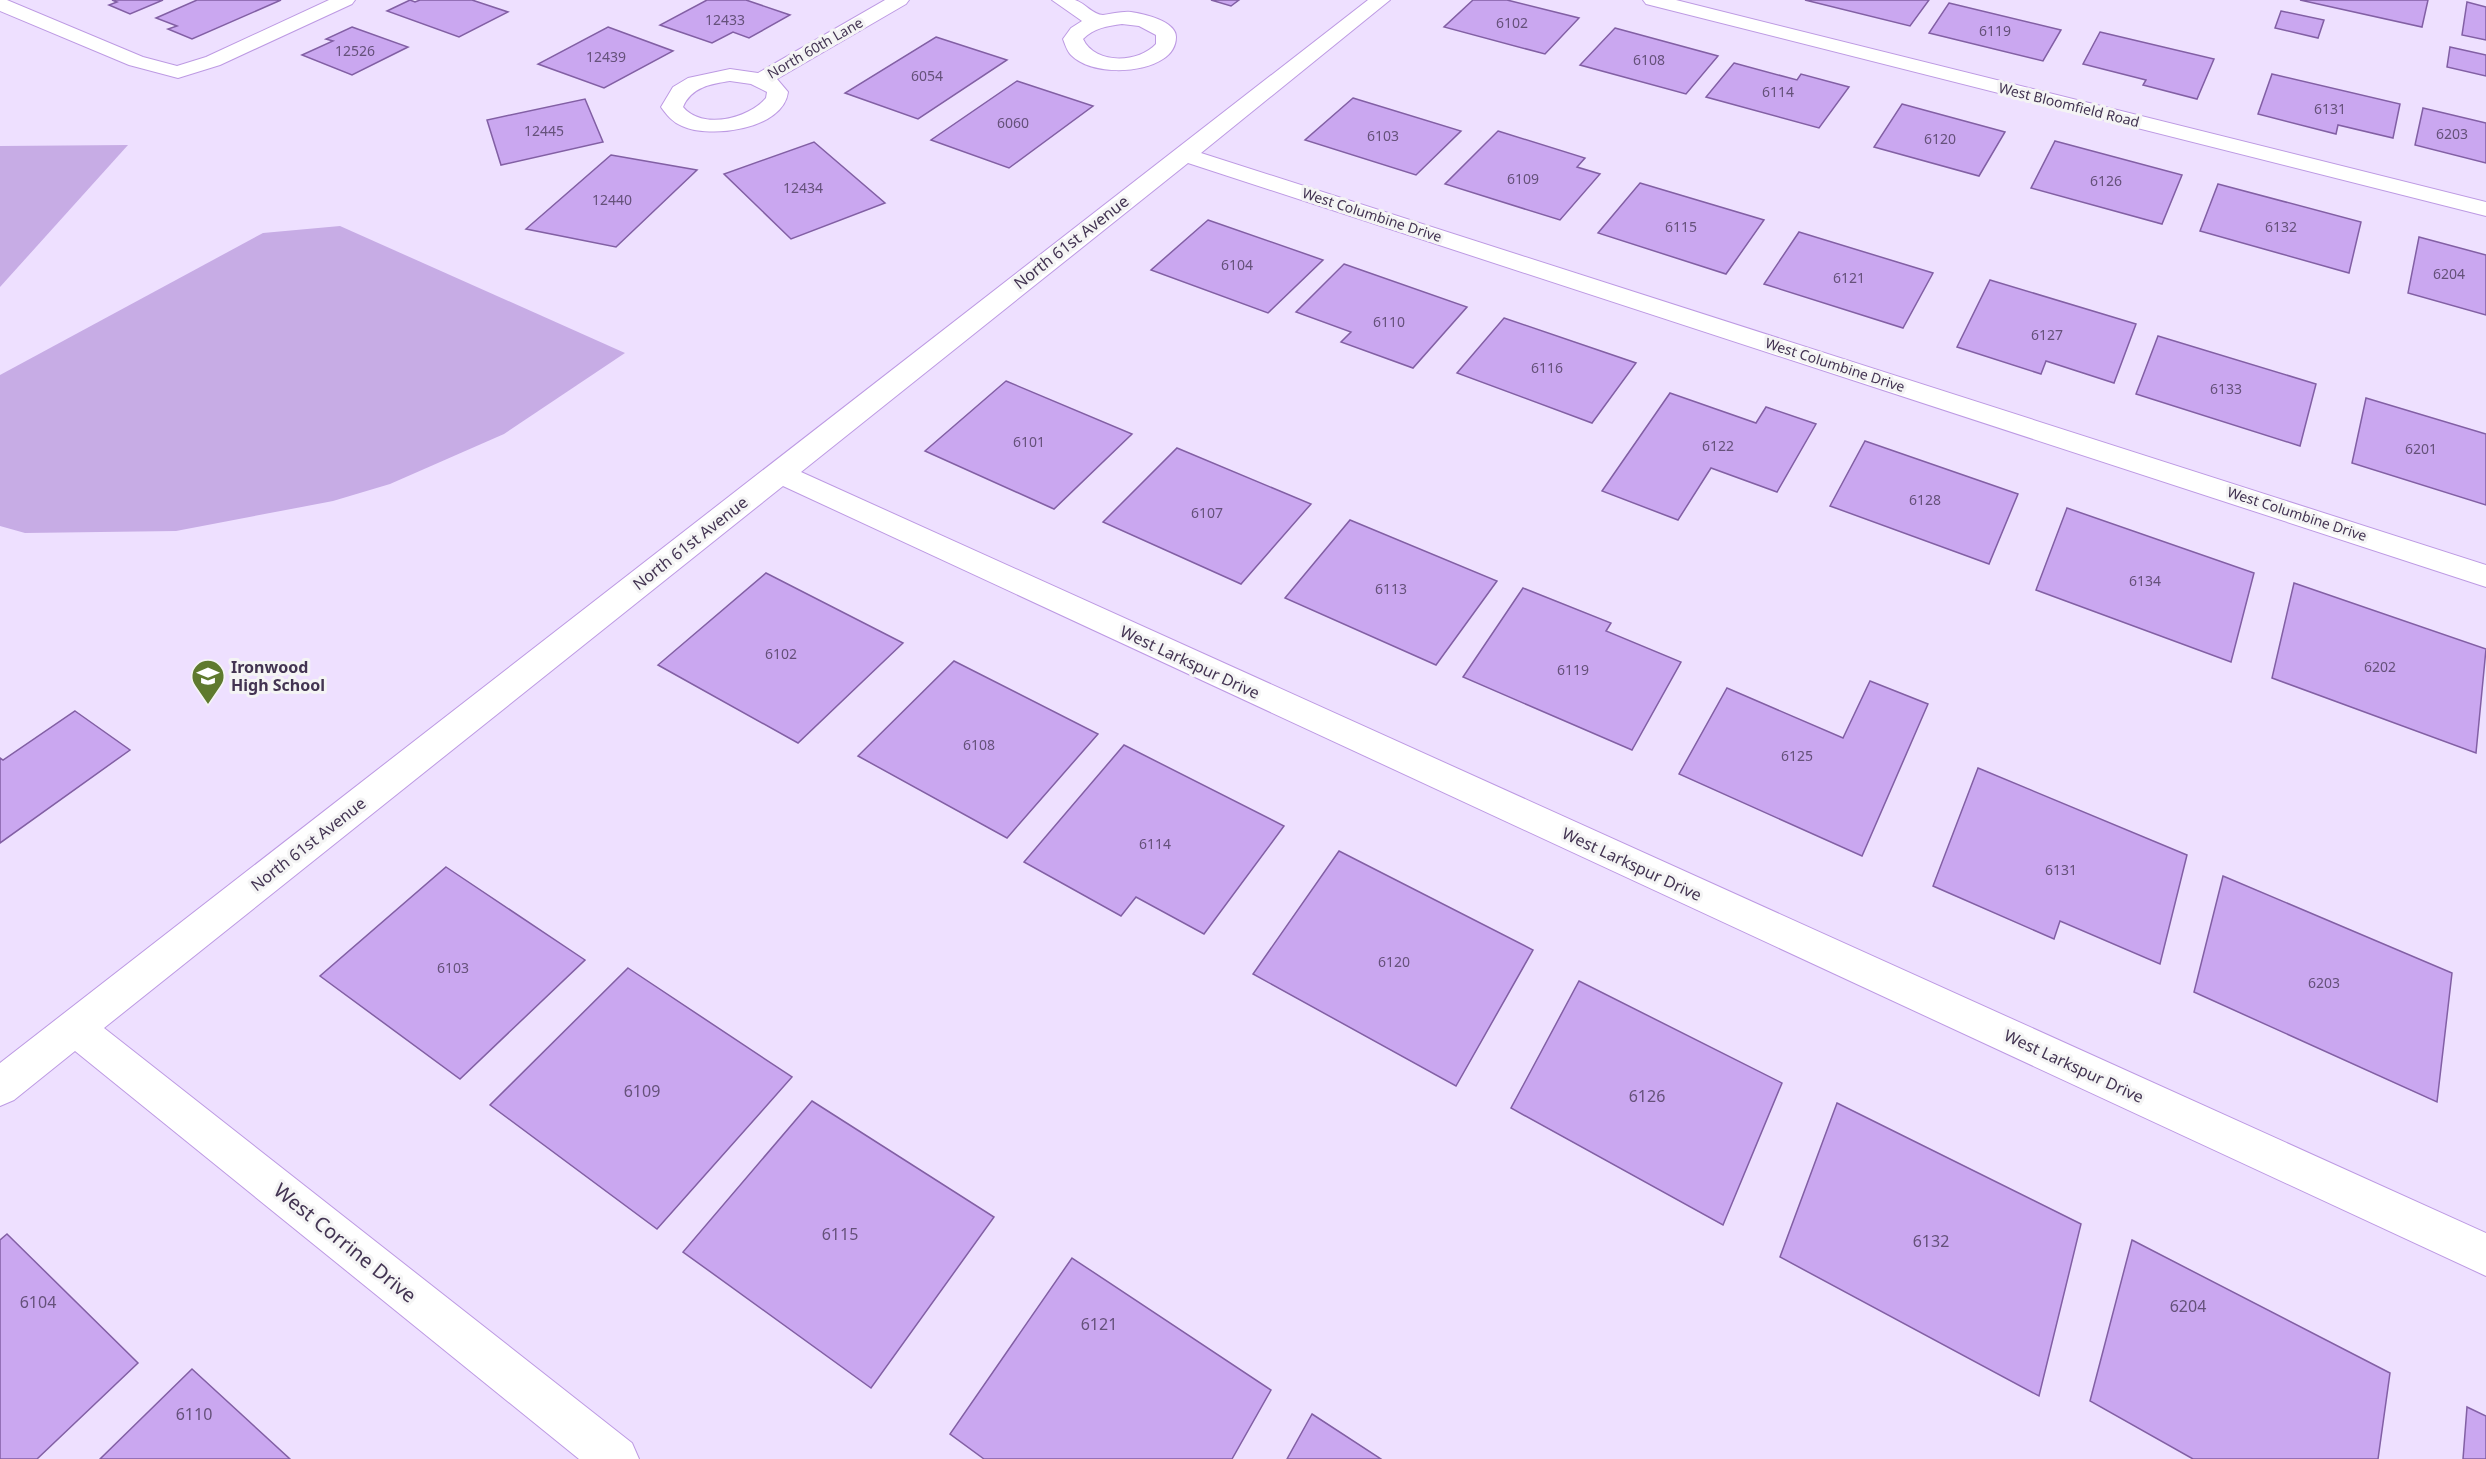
<svg xmlns="http://www.w3.org/2000/svg" width="2486" height="1459" font-family="'Noto Sans',sans-serif">
	<rect width="100%" height="100%" fill="#eee0ff"/>
	<g fill="#c7ace5">
		<polygon points="128,145 0,287 0,146"/>
		<polygon points="340,226 625,353 504,434 390,484 333,501 176,531 25,533 0,526 0,375 263,233"/>
	</g>
	<g fill="#caa7f0" stroke="#825fa4" stroke-width="1.5">
		<polygon points="112,0 163,0 130,14 109,5 117,2"/>
		<polygon points="197,0 281,0 192,39 168,29 177,26 156,18"/>
		<polygon points="410,0 415,2 420,0 472,0 508,12 459,37 387,11"/>
		<polygon points="707,0 746,0 790,15 749,38 733,32 712,43 660,25"/>
		<polygon points="1211,0 1239,0 1231,6"/>
		<polygon points="1473,0 1507,0 1579,18 1545,54 1444,27"/>
		<polygon points="1805,0 1929,0 1910,26"/>
		<polygon points="2300,0 2428,0 2422,27"/>
		<polygon points="2467,2 2486,7 2486,40 2462,35"/>
		<polygon points="1949,3 2061,30 2043,61 1929,33"/>
		<polygon points="2281,11 2324,20 2318,38 2275,28"/>
		<polygon points="352,27 408,47 352,75 302,55 333,41 326,39"/>
		<polygon points="608,27 673,51 604,88 538,64"/>
		<polygon points="1615,28 1718,56 1686,94 1580,65"/>
		<polygon points="2100,32 2214,59 2197,99 2143,85 2146,80 2083,64"/>
		<polygon points="936,37 1007,60 918,119 845,93"/>
		<polygon points="2450,47 2486,55 2486,76 2447,67"/>
		<polygon points="1734,63 1797,80 1801,74 1849,87 1819,128 1706,97"/>
		<polygon points="2272,74 2400,104 2393,138 2338,125 2336,134 2258,114"/>
		<polygon points="1017,81 1093,106 1009,168 931,140"/>
		<polygon points="1353,98 1461,131 1416,175 1305,140"/>
		<polygon points="585,99 603,142 501,165 487,120"/>
		<polygon points="1902,104 2005,132 1979,176 1874,147"/>
		<polygon points="2423,108 2486,123 2486,163 2415,145"/>
		<polygon points="1498,131 1585,158 1577,167 1600,174 1560,220 1445,184"/>
		<polygon points="2055,141 2182,175 2162,224 2031,188"/>
		<polygon points="814,142 885,203 791,239 724,174"/>
		<polygon points="611,155 697,170 616,247 526,229"/>
		<polygon points="1640,183 1764,220 1726,274 1598,233"/>
		<polygon points="2218,184 2361,222 2349,273 2200,231"/>
		<polygon points="1208,220 1323,260 1268,313 1151,270"/>
		<polygon points="1799,232 1933,273 1903,328 1764,284"/>
		<polygon points="2419,237 2486,255 2486,315 2408,293"/>
		<polygon points="1344,264 1467,307 1413,368 1341,342 1351,332 1296,312"/>
		<polygon points="1990,280 2136,324 2114,383 2046,361 2041,374 1957,347"/>
		<polygon points="1504,318 1636,363 1592,423 1457,373"/>
		<polygon points="2158,336 2316,384 2300,446 2136,394"/>
		<polygon points="1006,381 1132,434 1054,509 925,451"/>
		<polygon points="1670,393 1756,423 1766,407 1816,424 1777,492 1711,468 1678,520 1602,491"/>
		<polygon points="2366,398 2486,434 2486,505 2352,463"/>
		<polygon points="1865,441 2018,494 1989,564 1830,506"/>
		<polygon points="1177,448 1311,504 1241,584 1103,522"/>
		<polygon points="2067,508 2254,573 2231,662 2036,590"/>
		<polygon points="1350,520 1497,581 1436,665 1285,598"/>
		<polygon points="766,573 903,643 798,743 658,665"/>
		<polygon points="2294,583 2486,649 2476,753 2272,678"/>
		<polygon points="1523,588 1611,623 1606,631 1681,662 1632,750 1463,677"/>
		<polygon points="954,661 1098,734 1007,838 858,756"/>
		<polygon points="1870,681 1928,704 1862,856 1679,774 1727,688 1843,738"/>
		<polygon points="75,711 130,750 0,843 0,758 3,760"/>
		<polygon points="1124,745 1284,826 1204,934 1136,897 1121,916 1024,862"/>
		<polygon points="1978,768 2187,855 2160,964 2060,921 2054,939 1933,886"/>
		<polygon points="1339,851 1533,950 1456,1086 1253,974"/>
		<polygon points="446,867 585,960 460,1079 320,976"/>
		<polygon points="2223,876 2452,973 2437,1102 2194,992"/>
		<polygon points="628,968 792,1077 657,1229 490,1105"/>
		<polygon points="1579,981 1782,1083 1723,1225 1511,1108"/>
		<polygon points="812,1101 994,1217 871,1388 683,1252"/>
		<polygon points="1837,1103 2081,1224 2039,1396 1780,1257"/>
		<polygon points="7,1234 138,1363 37,1459 0,1459 0,1240"/>
		<polygon points="2132,1240 2390,1373 2378,1459 2193,1459 2090,1401"/>
		<polygon points="1072,1258 1271,1390 1232,1459 984,1459 950,1434"/>
		<polygon points="192,1369 290,1459 100,1459"/>
		<polygon points="2467,1407 2486,1416 2486,1459 2463,1459"/>
		<polygon points="1312,1414 1381,1459 1287,1459"/>
	</g>
	<g fill="none" stroke-linecap="round" stroke-linejoin="round">
		<defs>
			<g id="minor">
				<polygon points="0,0 7,0 143,57 177,66 206,57 329,0 355,0 352,4 220,65 178,78 129,65 0,11"/>
				<path d="M885 0H909L906 4 777 79 788 92C783 130 710 139 682 126 672 122 667 115 661 107L673 87 688 78 730 69 758 73ZM730 81 751 84 767 92 766 98C748 119 702 130 683 107 691 87 711 84 730 81Z"/>
				<path d="M1052 0C1059 0 1069 0 1075 0 1085 3 1093 15 1103 15 1112 14 1122 11 1131 12 1144 14 1176 21 1176 37 1176 46 1171 54 1163 59 1141 74 1091 75 1071 55 1067 51 1065 44 1063 39L1071 28 1082 21ZM1122 24 1139 26 1156 35V44C1139 63 1095 65 1083 39 1094 28 1107 26 1122 24Z"/>
				<polygon points="1368,0 1390,0 1201,153 2486,565 2486,587 1188,163 801,472 2486,1233 2486,1276 783,486 104,1028 632,1443 639,1459 579,1459 75,1051 14,1100 0,1106 0,1063"/>
				<polygon points="1643,0 1676,0 2486,202 2486,216 1646,4"/>
			</g>
		</defs>
		<use href="#minor" stroke="#bd9ae3" stroke-width="2"/>
		<use href="#minor" fill="#fff" fill-rule="evenodd"/>
	</g>
	<defs>
		<symbol id="school-pin" viewBox="-11 -11 22 30"><path d="M0 17L-7.5 6A9.5 9.5 0 1 1 7.5 6Z" fill="#5f7a2e" stroke="#f4f4f4"/><path d="M0-5L7-2L0 1L-7-2ZM-4 1L0 2.5L4 1V4Q0 6-4 4Z" fill="#fff"/></symbol>
	</defs>
	<g fill-rule="evenodd">
		<use href="#school-pin" x="189" y="657" width="38" height="52"/>
	</g>
	<g text-anchor="middle" stroke-width="6" stroke-linejoin="round" paint-order="stroke">
		<g font-size="14" fill="#65517a">
			<text x="725" y="25">12433</text>
			<text x="1512" y="28">6102</text>
			<text x="1995" y="36">6119</text>
			<text x="355" y="56">12526</text>
			<text x="606" y="62">12439</text>
			<text x="1649" y="65">6108</text>
			<text x="927" y="81">6054</text>
			<text x="1778" y="97">6114</text>
			<text x="2330" y="114">6131</text>
			<text x="1013" y="128">6060</text>
			<text x="544" y="136">12445</text>
			<text x="2452" y="139">6203</text>
			<text x="1383" y="141">6103</text>
			<text x="1940" y="144">6120</text>
			<text x="1523" y="184">6109</text>
			<text x="2106" y="186">6126</text>
			<text x="803" y="193">12434</text>
			<text x="612" y="205">12440</text>
			<text x="1681" y="232">6115</text>
			<text x="2281" y="232">6132</text>
			<text x="1237" y="270">6104</text>
			<text x="2449" y="279">6204</text>
			<text x="1849" y="283">6121</text>
			<text x="1389" y="327">6110</text>
			<text x="2047" y="340">6127</text>
			<text x="1547" y="373">6116</text>
			<text x="2226" y="394">6133</text>
			<text x="1029" y="447">6101</text>
			<text x="1718" y="451">6122</text>
			<text x="2421" y="454">6201</text>
			<text x="1925" y="505">6128</text>
			<text x="1207" y="518">6107</text>
			<text x="2145" y="586">6134</text>
			<text x="1391" y="594">6113</text>
			<text x="781" y="659">6102</text>
			<text x="2380" y="672">6202</text>
			<text x="1573" y="675">6119</text>
			<text x="979" y="750">6108</text>
			<text x="1797" y="761">6125</text>
			<text x="1155" y="849">6114</text>
			<text x="2061" y="875">6131</text>
			<text x="1394" y="967">6120</text>
			<text x="453" y="973">6103</text>
			<text x="2324" y="988">6203</text>
		</g>
		<g font-size="14" fill="#433452" stroke="#f4f4f4">
			<text transform="translate(815 48) rotate(-30)" y="5">North 60th Lane</text>
			<text transform="translate(2069 105) rotate(14)" y="5">West Bloomfield Road</text>
			<text transform="translate(1372 215) rotate(18)" y="5">West Columbine Drive</text>
			<text transform="translate(1835 365) rotate(18)" y="5">West Columbine Drive</text>
			<text transform="translate(2297 514) rotate(18)" y="5">West Columbine Drive</text>
		</g>
		<g font-size="16" fill="#433452" stroke="#f4f4f4">
			<text transform="translate(1071 242) rotate(-38)" y="6">North 61st Avenue</text>
			<text transform="translate(690 543) rotate(-38)" y="6">North 61st Avenue</text>
			<text transform="translate(1190 662) rotate(25)" y="6">West Larkspur Drive</text>
			<text transform="translate(308 844) rotate(-38)" y="6">North 61st Avenue</text>
			<text transform="translate(1632 864) rotate(25)" y="6">West Larkspur Drive</text>
			<text transform="translate(2074 1066) rotate(25)" y="6">West Larkspur Drive</text>
		</g>
		<g font-size="16" font-weight="bold" fill="#433452" stroke="#f4f4f4" text-anchor="start">
			<text x="231" y="673">Ironwood<tspan x="231" dy="18">High School</tspan></text>
		</g>
		<g font-size="16" fill="#65517a">
			<text x="642" y="1097">6109</text>
			<text x="1647" y="1102">6126</text>
			<text x="840" y="1240">6115</text>
			<text x="1931" y="1247">6132</text>
			<text x="38" y="1308">6104</text>
			<text x="2188" y="1312">6204</text>
			<text x="1099" y="1330">6121</text>
			<text x="194" y="1420">6110</text>
		</g>
		<g font-size="20" fill="#433452" stroke="#f4f4f4">
			<text transform="translate(345 1243) rotate(39)" y="7">West Corrine Drive</text>
		</g>
	</g>
</svg>
